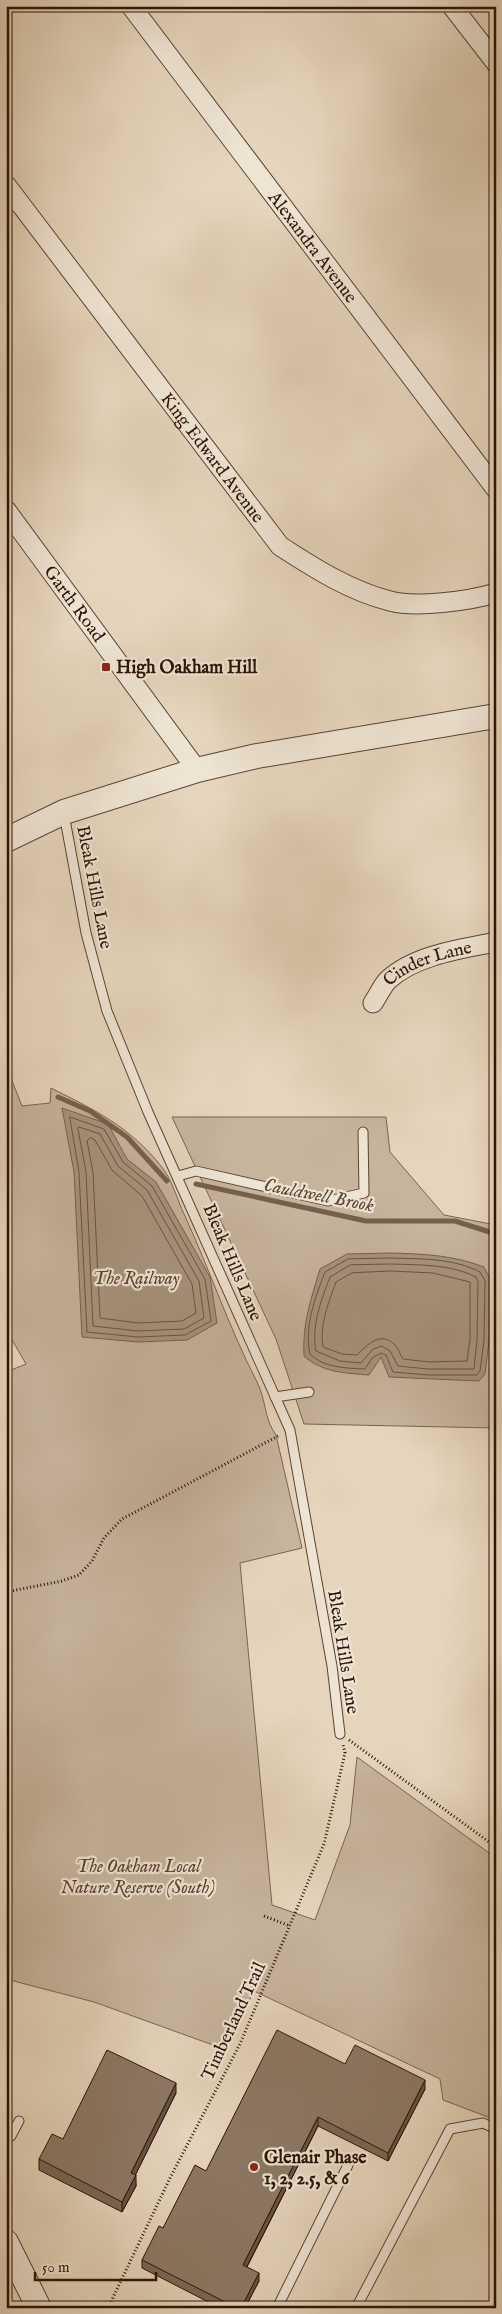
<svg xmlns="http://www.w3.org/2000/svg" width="502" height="2314" font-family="'IM FELL English',serif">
	<rect width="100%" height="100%" fill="#e5d5bc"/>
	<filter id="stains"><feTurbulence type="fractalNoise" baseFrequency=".004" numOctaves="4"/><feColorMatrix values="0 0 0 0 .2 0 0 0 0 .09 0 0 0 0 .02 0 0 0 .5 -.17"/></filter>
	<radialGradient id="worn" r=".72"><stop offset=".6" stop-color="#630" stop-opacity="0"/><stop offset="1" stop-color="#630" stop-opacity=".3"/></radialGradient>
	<g fill="#c6b49d" stroke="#796450">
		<path d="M6 1066 22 1106 50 1103 51 1088C95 1110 130 1127 161 1166 172 1179 177 1199 184 1214 210 1270 229 1328 257 1382 266 1399 264 1419 276 1435L302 1548 240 1563 272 1905 315 1920 350 1825 357 1757 496 1858V2120L443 2100 440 2079 254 1991 224 2049 94 2002 6 1979V1372L26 1364 7 1331 6 1260 9 1221 6 1167Z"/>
		<polygon points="172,1117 386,1117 390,1152 444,1215 496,1225 496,1428 304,1424 276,1339"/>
	</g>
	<g fill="#a6937d" stroke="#75604d">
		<polygon points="62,1108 108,1124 127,1159 156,1182 210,1277 217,1323 187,1340 138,1342 82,1337 74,1172"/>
		<polygon points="6,1167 9,1221 6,1260"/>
		<path d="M391 1253C424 1254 453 1255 484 1267L490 1279 489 1341 485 1374 479 1381 389 1377 381 1357 369 1375C346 1373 323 1373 304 1356 302 1325 311 1299 320 1269L347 1254Z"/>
	</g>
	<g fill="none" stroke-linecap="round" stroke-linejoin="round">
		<g stroke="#695340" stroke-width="1">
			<polygon points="70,1117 104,1129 123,1162 152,1186 205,1279 211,1321 185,1335 138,1337 87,1332 79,1172"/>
			<polygon points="79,1127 100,1134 118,1166 147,1190 199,1281 204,1318 184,1329 138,1331 93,1326 86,1172 78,1129"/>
			<polygon points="91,1138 95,1140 112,1170 142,1196 192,1284 196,1313 182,1321 138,1323 100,1318 93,1172 87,1141"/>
			<path d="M391 1258C421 1259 453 1258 480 1272L485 1281 484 1340 480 1371 477 1375H428L393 1372 386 1355 381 1353 372 1358 365 1369C346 1368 324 1368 310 1354 304 1327 315 1298 325 1272L348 1259Z"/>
			<path d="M391 1264C419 1265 450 1264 476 1277L478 1282 477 1340 474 1369H428L398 1366 390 1351 382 1346 373 1349 361 1363 340 1361 316 1351C311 1327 321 1300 330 1277L350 1265Z"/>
			<path d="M391 1271 433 1273 470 1282V1339L467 1361 429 1362 403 1359C400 1355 399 1349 395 1345 381 1330 367 1345 357 1355L342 1354 323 1347C319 1326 329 1301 336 1282L352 1273Z"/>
		</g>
		<g stroke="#75604d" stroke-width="5">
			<polyline points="58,1097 90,1111 127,1137 167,1181"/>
			<polyline points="196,1184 366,1221 455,1221 496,1234"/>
		</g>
		<defs>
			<g id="service">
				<polyline points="64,814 86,933 107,1011 148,1112 290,1430 332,1666 340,1734"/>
				<polyline points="178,1176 196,1171 328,1201 364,1193 363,1132"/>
				<polyline points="275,1397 309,1392"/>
				<polyline points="6,2139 11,2136 19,2121"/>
				<polyline points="277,2308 349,2163"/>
				<polyline points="356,2308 450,2129 483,2123 496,2129"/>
			</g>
			<g id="minor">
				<path id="s1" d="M131 6 496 489"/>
				<polyline points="452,6 496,63"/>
				<path id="s2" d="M6 185 280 546C314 568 350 591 390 601 416 608 469 601 496 593"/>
				<path id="s3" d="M6 510 197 770"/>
				<path id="s4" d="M373 1003C378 996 382 986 388 980 415 955 461 949 496 942"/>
			</g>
			<g id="tertiary">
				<polyline points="6,840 64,812 197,770 257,756 496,716"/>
				<polyline points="6,2242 39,2308"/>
			</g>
		</defs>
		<use href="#service" stroke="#5a4432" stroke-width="11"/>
		<use href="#minor" stroke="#5a4432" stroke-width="21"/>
		<use href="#tertiary" stroke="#5a4432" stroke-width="26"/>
		<g stroke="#2c1304" stroke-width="3" stroke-dasharray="1 2.5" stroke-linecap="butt">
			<polyline points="6,1592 62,1581 79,1575 92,1561 104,1538 122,1519 280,1435"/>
			<polyline points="349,1740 496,1847"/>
			<polyline points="264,1916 290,1926"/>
			<polyline points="108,2308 171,2176 240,2044 324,1844 345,1753 343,1744"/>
		</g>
		<use href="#service" stroke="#eee4d3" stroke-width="9"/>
		<use href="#minor" stroke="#eee4d3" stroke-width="19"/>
		<use href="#tertiary" stroke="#eee4d3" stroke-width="24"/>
	</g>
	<g fill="#786756" stroke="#2c1304">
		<polygon points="345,2064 425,2089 388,2161 318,2126 247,2267 259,2281 245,2308 220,2308 142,2268 142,2260 163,2228 206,2171"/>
		<polygon points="176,2093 135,2175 136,2186 122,2212 39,2170 39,2159 63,2139"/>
	</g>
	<g fill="#625446" stroke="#2c1304">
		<polygon points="425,2080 425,2089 388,2161 388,2153"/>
		<polygon points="176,2083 176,2093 131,2184 131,2173"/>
		<polygon points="318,2117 318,2126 243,2274 243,2265"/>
		<polygon points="136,2175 136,2186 122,2212 122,2202"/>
		<polygon points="259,2273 259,2281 245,2308 241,2308"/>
	</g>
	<g fill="#8c7864" stroke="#2c1304">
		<polygon points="277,2030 345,2064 355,2045 425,2080 388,2153 318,2117 243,2265 259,2273 241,2308 237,2308 142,2260 159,2226 163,2228 195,2165 206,2171"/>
		<polygon points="107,2050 176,2083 131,2173 136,2175 122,2202 39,2159 52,2134 63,2139"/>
	</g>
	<g fill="#8f2418" stroke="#eee4d3" stroke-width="2">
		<rect x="101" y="662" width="10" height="10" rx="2.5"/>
		<circle cx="254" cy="2167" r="5"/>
	</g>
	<g text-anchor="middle" stroke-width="4.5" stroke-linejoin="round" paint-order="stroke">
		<g font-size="18" fill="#2c1304" stroke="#eee4d3">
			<text dy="6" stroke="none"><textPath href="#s1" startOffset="302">Alexandra Avenue</textPath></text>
			<text dy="6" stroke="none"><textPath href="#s2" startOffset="342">King Edward Avenue</textPath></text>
			<text dy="6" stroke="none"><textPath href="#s3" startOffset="116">Garth Road</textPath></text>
			<text transform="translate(95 887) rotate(79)" y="6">Bleak Hills Lane</text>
			<text dy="6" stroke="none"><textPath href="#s4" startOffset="71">Cinder Lane</textPath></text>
			<text transform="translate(233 1262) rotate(67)" y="6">Bleak Hills Lane</text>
			<text transform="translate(344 1652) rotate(81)" y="6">Bleak Hills Lane</text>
			<text transform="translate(233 2021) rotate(-65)" y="6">Timberland Trail</text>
		</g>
		<g font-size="18" font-weight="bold" fill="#2c1304" stroke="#eee4d3" text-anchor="start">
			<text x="116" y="673">High Oakham Hill</text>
			<text x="264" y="2163">Glenair Phase<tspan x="264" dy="21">1, 2, 2.5, &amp; 6</tspan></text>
		</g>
		<g font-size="18" font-style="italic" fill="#5a4332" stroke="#eee4d3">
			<text x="136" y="1284">The Railway</text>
			<text x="138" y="1872">The Oakham Local<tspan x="138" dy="21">Nature Reserve (South)</tspan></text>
		</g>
		<g font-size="19" font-style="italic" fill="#5d4634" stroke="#eee4d3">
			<text transform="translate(319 1194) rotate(11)" y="7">Cauldwell Brook</text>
		</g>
	</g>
	<rect width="502" height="2314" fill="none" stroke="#e5d5bc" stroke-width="25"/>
	<rect x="8" y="8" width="487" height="2299" fill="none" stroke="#2c1304" stroke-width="2.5"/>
	<rect x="12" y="12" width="477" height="2289" fill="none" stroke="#2c1304"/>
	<path d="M35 2272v8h121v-8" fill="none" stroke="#2c1304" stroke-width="2.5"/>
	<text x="42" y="2272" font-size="15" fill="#2c1304" stroke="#eee4d3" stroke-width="4" paint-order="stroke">50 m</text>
	<rect width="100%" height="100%" filter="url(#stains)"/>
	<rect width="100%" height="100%" fill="url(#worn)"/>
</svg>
